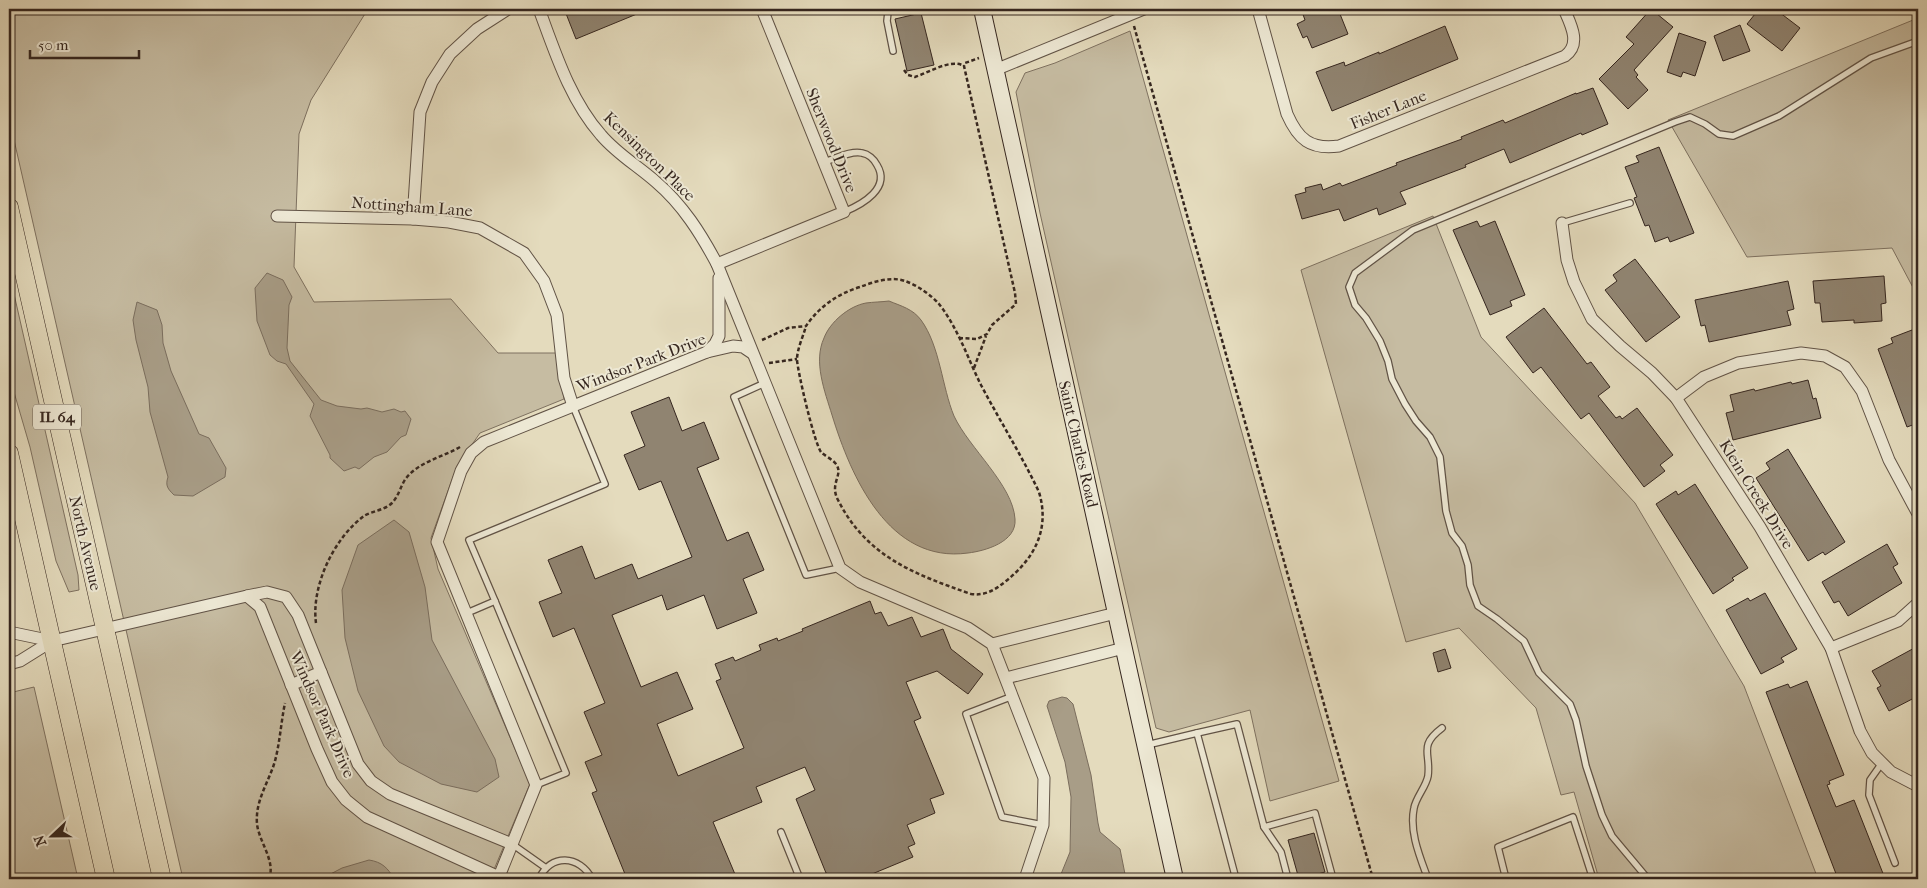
<svg xmlns="http://www.w3.org/2000/svg" width="1927" height="888" font-family="'IM FELL French Canon',serif">
	<rect width="100%" height="100%" fill="#e4dbbd"/>
	<filter id="stains"><feTurbulence type="fractalNoise" baseFrequency=".004" numOctaves="4"/><feColorMatrix values="0 0 0 0 .2 0 0 0 0 .09 0 0 0 0 .02 0 0 0 .5 -.17"/></filter>
	<radialGradient id="worn" r=".72"><stop offset=".6" stop-color="#630" stop-opacity="0"/><stop offset="1" stop-color="#630" stop-opacity=".3"/></radialGradient>
	<g fill="#c6bca2" stroke="#7e7160">
		<polygon points="9,9 368,9 311,100 299,134 294,267 314,302 451,299 498,353 556,353 564,399 480,433 457,466 431,538 438,569 530,784 490,879 183,879 9,118"/>
		<polygon points="1918,18 1918,297 1892,248 1747,257 1668,120"/>
		<polygon points="1130,31 1339,781 1270,801 1250,710 1169,732 1156,728 1040,213 1016,92 1025,73 1055,63"/>
		<polygon points="1433,216 1481,337 1635,503 1744,686 1818,879 1599,879 1574,792 1561,795 1536,708 1459,628 1406,642 1301,270"/>
		<polygon points="9,272 78,575 79,590 69,592 56,561 30,447 9,375"/>
		<polygon points="34,687 78,879 9,879 9,693"/>
	</g>
	<g fill="#a89d87" stroke="#7a6d5d">
		<polygon points="267,273 283,280 292,297 289,305 287,348 290,361 321,400 337,406 361,409 367,408 382,412 394,409 401,412 405,411 411,419 406,435 401,437 387,452 374,457 359,469 355,467 344,471 330,458 330,455 310,416 314,404 286,364 277,361 270,355 257,321 255,288"/>
		<path d="M889 301C901 306 913 309 921 320 940 346 942 387 954 416 969 448 1013 485 1015 519 1017 542 985 551 968 553 889 564 851 477 832 415 825 392 813 362 824 338 830 322 849 306 866 303 873 302 881 302 889 301Z"/>
		<path d="M137 302 157 310 162 325 163 343 171 371 199 434 209 438 226 468 225 477 193 496 174 495C168 489 165 486 168 477L150 412 148 387 136 340 133 320Z"/>
		<polygon points="394,520 409,532 425,587 432,640 495,759 499,777 477,792 441,784 399,762 384,746 358,691 345,638 342,590 358,545"/>
		<polygon points="1062,697 1067,698 1073,704 1091,775 1098,823 1100,832 1120,849 1126,879 1059,879 1070,852 1071,797 1065,762 1047,706 1049,701"/>
		<path d="M369 860C382 862 388 868 394 879H321L342 868Z"/>
	</g>
	<g fill="#908471" stroke="#35261f">
		<polygon points="571,9 649,9 576,39 565,11"/>
		<polygon points="1301,9 1338,9 1348,34 1312,48 1307,36 1303,38 1297,24 1305,20"/>
		<polygon points="1651,9 1673,27 1634,70 1638,75 1636,77 1648,90 1628,109 1599,79 1634,44 1626,37"/>
		<polygon points="1759,9 1775,9 1800,28 1782,51 1747,24"/>
		<polygon points="921,13 934,65 907,71 895,19"/>
		<polygon points="1740,25 1750,51 1723,61 1714,36"/>
		<polygon points="1445,26 1458,59 1332,111 1316,72 1344,62 1345,66 1379,52 1379,54"/>
		<polygon points="1679,33 1706,42 1695,76 1683,72 1681,77 1667,72"/>
		<polygon points="1593,88 1608,124 1582,135 1581,133 1510,163 1504,149 1465,165 1466,167 1400,192 1406,204 1379,215 1377,208 1344,221 1339,209 1302,219 1295,195 1306,192 1305,188 1321,184 1323,190 1340,183 1342,186 1397,165 1396,163 1462,139 1461,137 1503,120 1505,123 1576,93 1576,94"/>
		<polygon points="1659,147 1694,233 1670,242 1668,237 1655,242 1649,225 1645,226 1634,198 1637,197 1625,167 1639,162 1636,156"/>
		<polygon points="1477,221 1480,227 1495,221 1525,295 1510,301 1512,306 1490,315 1453,230"/>
		<polygon points="1635,259 1680,317 1646,342 1605,290 1617,281 1613,275"/>
		<polygon points="1884,276 1886,303 1881,304 1882,321 1854,323 1854,320 1822,322 1820,303 1815,303 1813,281"/>
		<polygon points="1788,281 1794,309 1787,311 1791,325 1709,342 1705,325 1701,326 1695,300"/>
		<polygon points="1544,308 1587,364 1591,362 1610,387 1598,396 1616,418 1620,416 1622,419 1637,408 1673,455 1660,465 1665,471 1644,487 1589,413 1581,419 1541,367 1533,373 1506,337"/>
		<polygon points="1912,330 1918,346 1918,423 1907,427 1878,349 1893,343 1891,338"/>
		<polygon points="1808,380 1813,399 1816,398 1821,418 1733,440 1726,413 1734,411 1730,395 1754,389 1755,391 1791,382 1792,384"/>
		<polygon points="669,397 682,431 704,422 719,459 697,468 727,541 748,532 764,570 743,579 757,613 717,629 704,595 667,610 662,595 612,615 641,687 677,672 693,709 657,724 678,776 744,748 716,681 721,679 715,664 733,657 735,661 761,650 759,645 777,638 778,641 803,631 802,629 870,601 875,614 881,612 888,626 912,617 921,637 943,629 951,649 983,674 968,694 937,671 906,682 921,718 914,721 944,794 930,799 935,813 907,825 915,844 908,847 913,857 860,879 844,879 826,873 796,799 815,790 805,767 756,787 762,802 713,822 737,879 627,879 592,793 597,791 585,762 602,755 584,712 605,703 574,628 553,637 539,602 562,593 548,560 582,546 595,579 632,564 638,579 692,557 661,481 639,490 624,455 645,446 631,412"/>
		<polygon points="1788,449 1845,542 1825,555 1823,552 1808,561 1756,478 1770,469 1766,463"/>
		<polygon points="1695,484 1748,568 1732,578 1734,580 1713,594 1656,504 1676,491 1678,495"/>
		<polygon points="1887,544 1898,564 1893,567 1902,583 1848,616 1839,601 1834,603 1822,582"/>
		<polygon points="1765,593 1797,649 1781,658 1784,662 1761,674 1726,610 1748,598 1750,601"/>
		<polygon points="1918,646 1918,696 1889,711 1877,688 1881,686 1872,671"/>
		<polygon points="1445,649 1451,668 1438,672 1433,653"/>
		<polygon points="1807,681 1844,775 1829,781 1830,784 1827,785 1836,807 1854,800 1884,876 1875,879 1838,879 1766,692 1788,684 1790,688"/>
		<polygon points="1314,833 1325,872 1299,879 1288,840"/>
	</g>
	<g fill="none" stroke-linecap="round" stroke-linejoin="round">
		<defs>
			<g id="lane">
				<polyline points="893,9 888,12 887,21 893,51"/>
				<path d="M824 162C835 159 851 150 862 153 868 154 874 159 877 165 891 188 863 204 844 212"/>
				<polyline points="1562,223 1630,203"/>
				<polyline points="765,383 734,397 806,575 840,568"/>
				<polyline points="495,601 566,773 536,785"/>
				<polyline points="467,613 495,601 469,540 605,484 573,406"/>
				<polyline points="1013,696 966,714 1002,817 1043,825"/>
				<polyline points="1197,733 1237,724 1264,827 1315,813 1333,879"/>
				<polyline points="1147,745 1197,733 1236,879"/>
				<polyline points="1882,763 1870,780 1869,795 1895,863"/>
				<polyline points="1264,827 1281,852 1288,879"/>
				<polyline points="781,832 800,879"/>
				<polyline points="512,844 546,868"/>
				<path d="M539 879C550 853 580 855 592 879"/>
				<path d="M1428 879C1420 857 1409 832 1414 808 1416 797 1426 787 1428 776 1431 753 1418 746 1442 728"/>
				<polyline points="1506,879 1498,847 1573,817 1593,879"/>
				<polyline points="1648,879 1612,836 1602,815 1586,766 1576,720 1570,704 1539,673 1524,641 1497,619 1478,606 1470,585 1468,565 1462,546 1452,533 1446,511 1440,457 1430,437 1416,421 1405,404 1392,379 1388,361 1380,341 1366,318 1355,305 1349,287 1355,273 1413,230 1675,122 1690,117 1705,124 1719,134 1733,136 1779,116 1871,58 1918,41"/>
			</g>
			<g id="street">
				<path d="M539 9C555 52 570 100 601 135 617 154 638 166 656 182 683 205 701 234 717 264L840 568 860 582 968 628 992 644 1044 778 1043 825 1025 879"/>
				<path d="M1258 9 1287 114C1298 139 1310 150 1339 146L1565 56C1582 44 1570 23 1564 9"/>
				<polyline points="995,70 1144,9"/>
				<polyline points="277,216 413,219 449,222 480,228 524,253 544,281 557,315 564,378 573,406"/>
				<polyline points="413,219 420,112 432,82 450,54 477,29 508,9"/>
				<polyline points="1562,223 1567,260 1574,282 1592,319 1620,346 1652,373 1676,398 1760,527 1831,648 1860,731 1872,753 1891,772 1918,786"/>
				<polyline points="717,264 844,212 762,9"/>
				<polyline points="707,352 715,344 719,336 719,278"/>
				<polyline points="1676,398 1704,377 1738,363 1801,353 1825,356 1845,367 1862,391 1889,460 1918,514"/>
				<polyline points="247,596 260,607 317,749 332,782 346,800 367,817 499,877"/>
				<polyline points="9,632 52,641"/>
				<polyline points="992,644 1116,613"/>
				<polyline points="1831,648 1898,621 1918,603"/>
				<polyline points="9,664 20,661 52,641 247,596 267,592 286,597 298,615 358,764 371,781 390,794 512,844"/>
				<polyline points="1006,678 1124,648"/>
				<polyline points="291,685 321,672"/>
				<polyline points="498,879 536,785 437,542 461,471 471,453 484,442 707,352 733,346 743,347 752,353"/>
			</g>
			<polyline id="secondary" points="982,9 1175,879"/>
			<g id="primary">
				<polyline points="9,207 162,879"/>
				<polyline points="9,453 106,879"/>
			</g>
		</defs>
		<use href="#lane" stroke="#615346" stroke-width="8"/>
		<use href="#street" stroke="#615346" stroke-width="13"/>
		<use href="#secondary" stroke="#35261f" stroke-width="18"/>
		<use href="#primary" stroke="#35261f" stroke-width="19"/>
		<g stroke="#35261f" stroke-width="2.5" stroke-dasharray="4 2.5" stroke-linecap="butt">
			<polyline points="1134,26 1373,879"/>
			<path d="M904 70 908 75 915 77C928 73 951 58 964 66"/>
			<polyline points="959,338 977,339 987,334 992,325 1016,304 1015,293 964,66 965,63 979,58"/>
			<path d="M762 340 788 328 806 326C819 307 837 294 860 287 873 282 891 276 905 281 917 285 931 295 939 304 958 328 968 359 981 385 1000 421 1022 456 1039 492 1050 529 1035 558 1006 581 995 590 985 596 971 594 914 574 867 557 838 500 829 483 844 475 836 464 832 459 825 456 821 452 814 442 798 373 797 360 797 349 803 337 806 326"/>
			<polyline points="769,363 797,359"/>
			<polyline points="974,368 986,336"/>
			<path d="M316 623C311 586 334 538 364 516 372 511 385 510 392 503 399 496 401 484 407 477 421 461 443 457 460 447"/>
			<path d="M269 879C276 861 259 842 257 824 255 800 269 782 275 761 280 742 281 722 285 703"/>
		</g>
		<use href="#lane" stroke="#ede8d4" stroke-width="5.5"/>
		<use href="#street" stroke="#ede8d4" stroke-width="11"/>
		<use href="#secondary" stroke="#ede8d4" stroke-width="16"/>
		<use href="#primary" stroke="#e4dbbd" stroke-width="18"/>
	</g>
	<g text-anchor="middle" stroke-width="4" stroke-linejoin="round" paint-order="stroke">
		<rect fill="#ede8d4" stroke="#6c6055" stroke-width="1" x="33" y="404.5" width="48" height="25" rx="4"/>
		<g font-size="15" font-weight="bold" fill="#35261f">
			<text x="57" y="422">IL 64</text>
		</g>
		<g font-size="16" fill="#35261f" stroke="#ede8d4">
			<text transform="translate(1388 109) rotate(-22)" y="6">Fisher Lane</text>
			<text transform="translate(832 140) rotate(68)" y="6">Sherwood Drive</text>
			<text transform="translate(650 156) rotate(44)" y="6">Kensington Place</text>
			<text transform="translate(412 206) rotate(4)" y="6">Nottingham Lane</text>
			<text transform="translate(641 362) rotate(-21)" y="6">Windsor Park Drive</text>
			<text transform="translate(1079 444) rotate(77)" y="6">Saint Charles Road</text>
			<text transform="translate(1757 494) rotate(58)" y="6">Klein Creek Drive</text>
			<text transform="translate(86 543) rotate(77)" y="6">North Avenue</text>
			<text transform="translate(323 714) rotate(66)" y="6">Windsor Park Drive</text>
		</g>
	</g>
	<rect width="1927" height="888" fill="none" stroke="#e4dbbd" stroke-width="30"/>
	<rect x="10" y="10" width="1907" height="868" fill="none" stroke="#35261f" stroke-width="2.5"/>
	<rect x="15" y="15" width="1897" height="858" fill="none" stroke="#35261f"/>
	<g transform="translate(52 836) rotate(248)" stroke="#ede8d4" stroke-width="4" paint-order="stroke">
	<path d="M0-4L9 19L0 12L-9 19Z" fill="#35261f"/>
	<text y="-8" font-size="14" font-weight="bold" text-anchor="middle" fill="#35261f">N</text>
	</g>
	<path d="M30 50v8h109v-8" fill="none" stroke="#35261f" stroke-width="2.5"/>
	<text x="38" y="50" font-size="15" fill="#35261f" stroke="#ede8d4" stroke-width="4" paint-order="stroke">50 m</text>
	<rect width="100%" height="100%" filter="url(#stains)"/>
	<rect width="100%" height="100%" fill="url(#worn)"/>
</svg>
